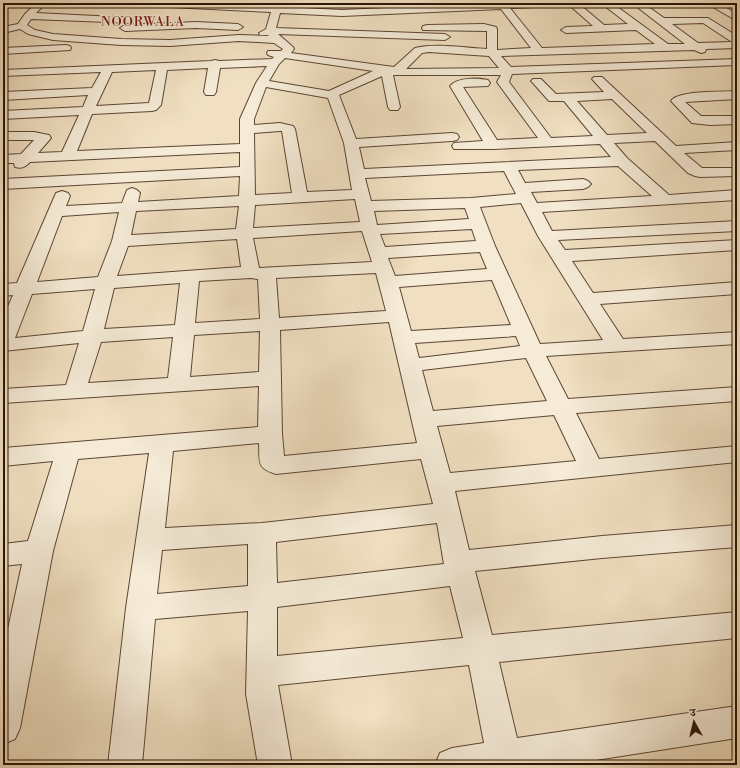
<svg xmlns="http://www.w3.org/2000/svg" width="740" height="768" font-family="'Libre Bodoni','Noto Serif Devanagari',serif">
	<rect width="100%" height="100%" fill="#f0e0c1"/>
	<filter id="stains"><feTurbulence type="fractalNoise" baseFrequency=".005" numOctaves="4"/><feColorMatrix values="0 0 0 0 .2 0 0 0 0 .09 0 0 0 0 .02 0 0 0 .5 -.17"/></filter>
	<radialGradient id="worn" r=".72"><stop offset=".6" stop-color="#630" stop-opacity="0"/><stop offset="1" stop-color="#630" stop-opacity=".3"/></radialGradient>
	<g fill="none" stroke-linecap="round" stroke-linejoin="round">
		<defs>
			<g id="minor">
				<path d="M36 3H46L36 13 136 18 138 20 136 22 133 23 31 19 27 25 35 30 53 34 121 39 170 40 239 35 269 36 268 35H260L259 33 266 29 271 12 150 6 145 3H203L342 10 500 3H566L561 6 510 8 542 48 655 44 636 30 566 33 561 30 566 27 593 26 567 3H578L604 25 628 24 601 3H612L668 44H685L632 3H643L664 18H708L737 36V48L706 49 705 52 701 53 694 50 501 56 511 67 737 59V65L512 74 509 82 551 138 593 136 564 101H549L533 83 531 81 533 79H541L556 94 604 92 592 79 594 77H602L676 146 737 142V150L684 153 702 168H737V176L700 177 695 176 688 173 655 141 614 143 627 158 669 195 737 190V200L542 212 552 231 737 221V231L558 240 565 250 737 240V250L572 261 593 293 737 282V294L600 304 623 339 737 332V344L546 356 568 399 737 387V401L576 413 599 459 737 446V462L455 491 469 550 602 536 737 525V547L602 558 475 571 492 635 737 612V638L499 662 517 738 737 706V738L564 765H435L440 753 452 748 484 743 469 665 278 685 292 765H258L246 694 248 611 155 619 142 765H108L126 608 149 453 78 459 53 551 20 728 15 739 3 744V652L22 564 3 566V544L28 541 53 461 3 466V448L258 427 259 386 3 403V389L66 385 79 343 3 351V318L13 295 3 296V284L17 283 56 193 62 191 68 193 70 196 66 206 122 203 127 190 132 188 137 190 140 193 138 202 239 196 240 176 3 189V179L240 167V152L30 162C25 167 22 169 15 167L14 163H3V155L21 154 34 140H3V132H34L49 135 51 138 38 153 62 152 79 115 3 119V111L83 107 88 95 3 100V92L92 88 101 72 3 76V70L211 61 215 60 219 61 272 59 274 57 268 55 267 53 268 51H281L283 49 274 43 239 41 170 46 121 45 53 40 28 34 20 29 3 33V27L18 24 25 14ZM501 9 531 48 497 50V29L496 27 484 24 427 25 423 26 422 28 423 30 487 31V49C465 48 436 43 415 48L394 67 291 53 294 49 293 47 278 34 445 40 450 37 445 34 276 28 280 13 342 16ZM703 23 732 42 698 43 672 24ZM429 52 489 56 499 68 406 69 422 53ZM285 58 373 71 329 91 269 81 279 64ZM267 66 256 83 240 119V144L77 151 92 114 152 111 156 110 161 105 167 70 208 68 204 92 206 95H214L216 92 220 68ZM156 70 149 103 96 106 112 72ZM393 75H501L497 82 538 138 497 140 463 87 488 86 490 83 488 80C478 78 457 77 450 86L483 141 454 143 452 146 454 149H493L600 144 611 157 364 169 359 147 452 141 457 140 459 137 457 134 452 133 356 139 339 95 382 76 388 107 390 110H398L400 107ZM266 87 328 98 344 143 352 190 307 192 295 129 293 126 280 123 254 125V119ZM612 99 647 133 607 135 577 101ZM280 131H282L292 193 255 195 254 133ZM618 166 652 196 537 203 531 192 583 189 588 187 591 184 588 181 583 179 525 183 518 170ZM504 171 516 194 471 198 371 201 365 178ZM355 199 360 222 253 228 255 205ZM521 203 538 236 603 340 540 344 495 246 480 207ZM239 206 236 229 131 235 136 211ZM465 208 469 219 377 225 374 211ZM119 212 112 241 98 277 37 282 62 216ZM472 229 476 241 385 247 380 234ZM362 231 372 262 259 268 253 238ZM237 239 241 267 117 276 128 246ZM480 252 487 269 395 276 388 258ZM376 273 386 311 279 318 276 278ZM251 278 258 279 260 319 195 323 199 281ZM492 280 511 325 411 331 399 287ZM180 283 175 325 104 329 114 288ZM95 289 83 331 15 338 32 294ZM389 322 417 443 284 456 282 434 280 330ZM260 331 259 372 190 377 194 335ZM516 336 520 346 419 358 415 343ZM173 337 168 378 88 383 101 342ZM526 358 547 401 433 411 422 370ZM554 415 576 461 450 473 437 426ZM259 443C260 462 256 468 276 474L421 459 433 504 262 523 165 528 173 451ZM437 523 444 564 277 583 276 542ZM248 544V586L157 594 162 550ZM450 586 463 638 277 656V607Z"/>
				<polygon points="706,3 718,3 737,14 737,21"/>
				<polygon points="196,22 238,24 243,27 238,30 196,28 125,31 120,28 125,25"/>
				<polygon points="66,45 70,46 71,48 70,50 3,54 3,48"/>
				<path d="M737 91V99L685 102 701 116H737V124L710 125 692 123 671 101C678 90 723 92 737 91Z"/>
			</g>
		</defs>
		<use href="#minor" stroke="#5c4634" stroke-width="2"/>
		<use href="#minor" fill="#f5ebd7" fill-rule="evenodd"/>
	</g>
	<g text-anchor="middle" stroke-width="3" stroke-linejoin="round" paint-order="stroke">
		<g font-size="13" letter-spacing="1" fill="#7a1f14" stroke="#f5ebd7">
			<text x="143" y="26">NOORWALA</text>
		</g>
	</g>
	<rect width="740" height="768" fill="none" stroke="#f0e0c1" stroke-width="16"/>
	<rect x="4" y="4" width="732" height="760" fill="none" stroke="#2a1305" stroke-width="2"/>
	<rect x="8" y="8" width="724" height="752" fill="none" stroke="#2a1305"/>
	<g transform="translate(694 722) rotate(352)" stroke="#f5ebd7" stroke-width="3" paint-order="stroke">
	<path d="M0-3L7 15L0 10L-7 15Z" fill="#2a1305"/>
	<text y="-6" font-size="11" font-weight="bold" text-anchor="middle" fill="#2a1305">उ</text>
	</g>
	<rect width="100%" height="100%" filter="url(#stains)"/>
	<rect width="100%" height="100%" fill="url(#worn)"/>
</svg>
